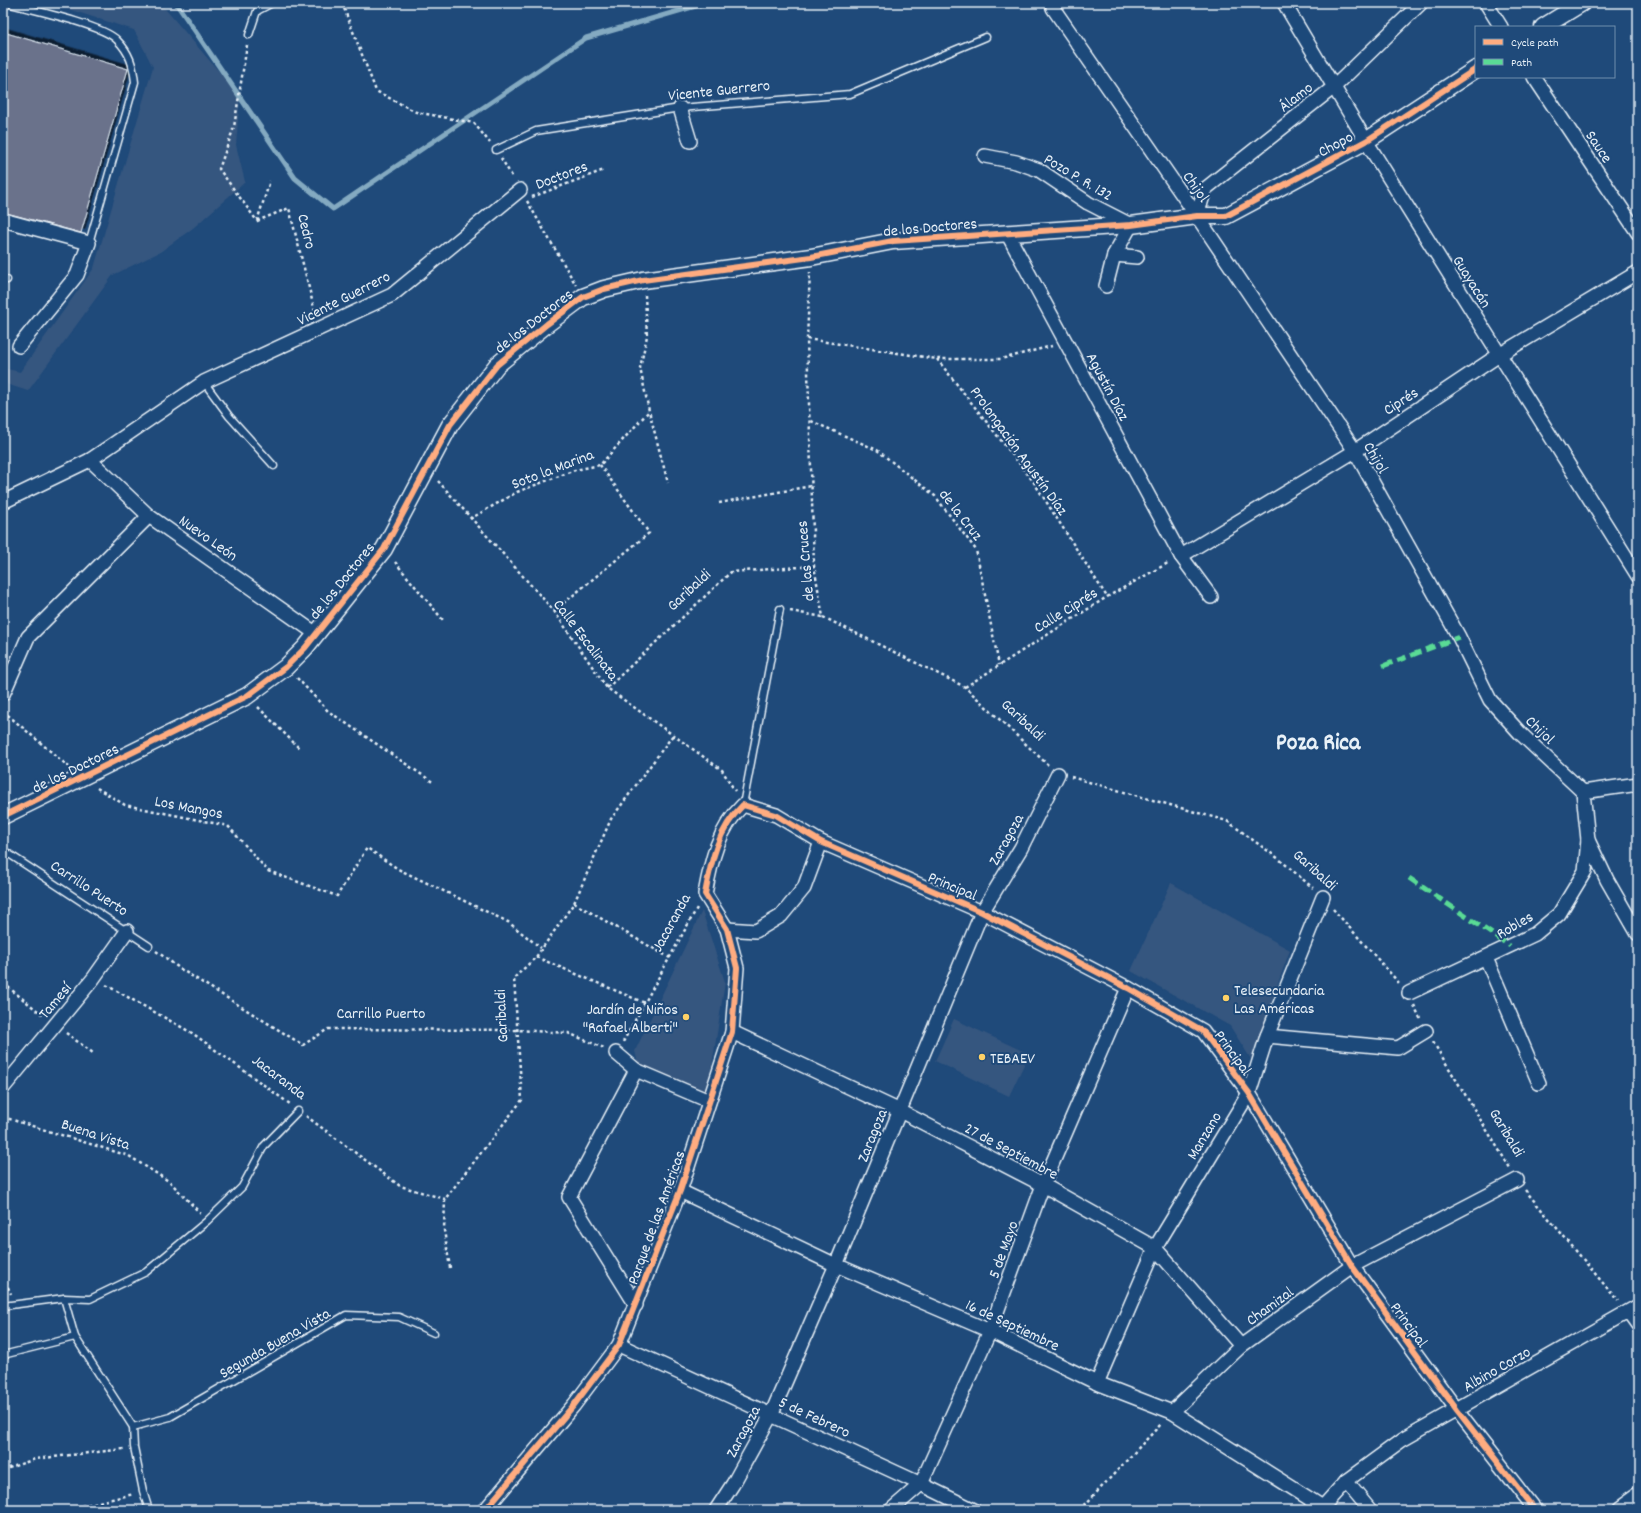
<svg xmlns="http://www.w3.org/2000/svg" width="1641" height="1513" font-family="Dekko,sans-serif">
	<defs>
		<filter id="shadow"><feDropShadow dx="3.5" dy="-3.5" stdDeviation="0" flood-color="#0009"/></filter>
	</defs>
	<rect width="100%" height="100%" fill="#1f4a7a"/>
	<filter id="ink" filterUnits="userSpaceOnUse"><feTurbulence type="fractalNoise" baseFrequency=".025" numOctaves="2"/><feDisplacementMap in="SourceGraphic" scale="8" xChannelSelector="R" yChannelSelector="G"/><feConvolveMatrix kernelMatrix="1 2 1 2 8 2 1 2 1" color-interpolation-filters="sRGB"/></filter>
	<g filter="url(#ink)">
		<g fill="#36567f">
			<polygon points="49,3 160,3 240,96 236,145 245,182 193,228 160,252 113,275 28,391 3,383 3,368 20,372 94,268 153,67 134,30"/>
			<polygon points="1171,883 1290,950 1251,1059 1230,1026 1131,971"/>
			<polygon points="702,911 725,982 707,1097 638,1063 635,1051"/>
			<polygon points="954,1019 1029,1054 1009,1096 935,1061"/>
		</g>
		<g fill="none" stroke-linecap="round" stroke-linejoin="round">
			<polyline stroke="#84aac1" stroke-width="5" points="176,3 295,178 333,209 586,38 706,3"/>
		</g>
		<polygon fill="#6a728b" stroke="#e8f1f8" filter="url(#shadow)" points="3,32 128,69 81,233 3,212"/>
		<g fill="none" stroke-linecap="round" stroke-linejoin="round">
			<defs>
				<g id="service">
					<path d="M6 3C29 9 103 25 117 40 130 53 133 65 135 82L89 243"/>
					<polyline points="249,35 257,11 272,3"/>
					<polyline points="496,150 536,131 680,108 850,94 986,37"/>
					<polyline points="3,278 7,280"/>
					<polyline points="204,382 229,416 274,466"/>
					<polyline points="743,805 780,609"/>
					<polyline points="3,850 149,946"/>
					<polyline points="64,1298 75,1337 133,1427 134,1447 143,1491 149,1510"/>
					<polyline points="3,1306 64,1298 90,1299 146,1272 207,1221 242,1187 264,1146 298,1111"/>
					<polyline points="3,1355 75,1337"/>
					<polyline points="133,1427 170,1417 346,1315 399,1317 434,1333"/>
				</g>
				<g id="minor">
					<polyline points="1284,3 1366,141 1638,576"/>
					<polyline points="1486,3 1501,27"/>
					<polyline points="1053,8 1197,216 1355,451 1459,637 1490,700 1520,733 1583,792 1588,840 1607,880 1638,934"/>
					<polyline points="1534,77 1638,233"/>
					<polyline points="680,108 690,141"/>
					<polyline points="985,156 1016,162 1039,170 1088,203 1131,225 1114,255 1106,286"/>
					<polyline points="1197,216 1205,189 1334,87 1421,3"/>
					<polyline points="3,220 89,243 77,275 19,346"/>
					<polyline points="1007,233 1181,556 1211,597"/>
					<polyline points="1114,255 1137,257"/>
					<polyline points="90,460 149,516 315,633"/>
					<polyline points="3,502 90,460 204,382 392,295 520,190"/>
					<polyline points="1181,556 1355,451 1499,355 1638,272"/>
					<polyline points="3,694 28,637 149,516"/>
					<polyline points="1583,792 1638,784"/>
					<polyline points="727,929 756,931 781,916 804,888 821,842"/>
					<polyline points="1486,958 1539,1083"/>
					<polyline points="1409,993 1535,934 1559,914 1585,871 1588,840"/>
					<polyline points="732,1032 900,1111 1043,1185 1155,1248 1241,1346"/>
					<polyline points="1267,1036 1398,1048 1426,1031"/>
					<polyline points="616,1053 636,1070 709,1101"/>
					<polyline points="636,1070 569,1197 636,1305"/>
					<polyline points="3,1088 93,979 127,931"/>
					<polyline points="680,1191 836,1265 990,1331 1097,1383 1172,1412 1321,1506"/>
					<polyline points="1628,1312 1638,1326"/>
					<polyline points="619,1345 921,1484 974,1510"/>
					<polyline points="1097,1383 1155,1248 1249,1093 1267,1036 1323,897"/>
					<polyline points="1172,1412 1241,1346 1352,1266 1517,1180"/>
					<polyline points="1346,1481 1370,1510"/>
					<path d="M485 1510 574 1405 619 1345 680 1191 732 1032 737 968 727 929 705 894C711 861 718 829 743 805L776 815 821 842 982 912 1128 988 1203 1031 1249 1093 1352 1266 1457 1410 1535 1510"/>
					<polyline points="716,1510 733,1484 771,1415 836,1265 982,912 1021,848 1058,774"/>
					<polyline points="891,1510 921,1484 990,1331 1043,1185 1128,988"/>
					<polyline points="1320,1510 1346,1481 1402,1440 1638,1306"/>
					<polyline points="1617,1510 1638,1495"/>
				</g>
				<g id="tertiary">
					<polyline points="1543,27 1582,3"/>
					<polyline points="3,816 247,696 286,667 305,648 384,549 450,425 497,365 547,324 583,297 604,289 643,280 811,257 893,241 1131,225 1197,216 1226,216 1366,141 1476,69"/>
				</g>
			</defs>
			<use href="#service" stroke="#e8f1f8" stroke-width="9"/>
			<use href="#minor" stroke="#e8f1f8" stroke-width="16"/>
			<use href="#tertiary" stroke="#e8f1f8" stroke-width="19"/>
			<g stroke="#e8f1f8" stroke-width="2.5" stroke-dasharray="3 3" stroke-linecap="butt">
				<polyline points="342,3 376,91 416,112 474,123 490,143"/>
				<polyline points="247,45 234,127 219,169 257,221 289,208 316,316"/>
				<polyline points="501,158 513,178"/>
				<polyline points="532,197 604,170"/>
				<polyline points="527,201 576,285"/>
				<polyline points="257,221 270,181"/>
				<polyline points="645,295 647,336 640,368 649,411 668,483"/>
				<polyline points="807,339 937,359 1001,359 1052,346"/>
				<polyline points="937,359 1033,481 1107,597"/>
				<polyline points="811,421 877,450 935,496 976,550 999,665"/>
				<polyline points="438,481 554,611 607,688 722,770 735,791"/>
				<polyline points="719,503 811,486"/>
				<polyline points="470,519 517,492 575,470 600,465 649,411"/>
				<polyline points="395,562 443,620"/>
				<polyline points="554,611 649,533 600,465"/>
				<polyline points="790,611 823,617 814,566 807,339 810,272"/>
				<polyline points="823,617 965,687 1048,765"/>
				<polyline points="297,678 328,711 434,783"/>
				<polyline points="965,687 1107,597 1168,563"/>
				<polyline points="607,688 731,572 814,566"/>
				<polyline points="258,707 300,749"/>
				<polyline points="3,711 69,767"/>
				<polyline points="1071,777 1227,821 1279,859 1313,888"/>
				<polyline points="97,788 125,805 228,826 268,871 337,896 367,848 398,869 508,922 541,948"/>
				<polyline points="574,903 670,958"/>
				<polyline points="1333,909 1399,983"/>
				<polyline points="156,951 182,970 303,1045 328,1029 517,1030 568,1033 604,1048"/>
				<polyline points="536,957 645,1003"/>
				<polyline points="3,983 44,1016"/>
				<polyline points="106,985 192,1033 290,1104"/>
				<polyline points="1414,1005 1420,1018"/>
				<polyline points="66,1033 93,1053"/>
				<polyline points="623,1042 697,908"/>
				<polyline points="1433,1042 1510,1168"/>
				<polyline points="306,1116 400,1186 445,1199"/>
				<polyline points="3,1117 129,1156 170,1182 200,1213"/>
				<polyline points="1525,1190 1618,1301"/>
				<polyline points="450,1268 444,1230 445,1199 522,1100 514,978 536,957 574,903 611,819 673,735"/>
				<polyline points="3,1276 11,1294"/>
				<polyline points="3,1470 35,1459 124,1449"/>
				<polyline points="64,1510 134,1494"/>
				<polyline points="1080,1510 1162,1423"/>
			</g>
			<use href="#service" stroke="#1f4a7a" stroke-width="6"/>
			<use href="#minor" stroke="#1f4a7a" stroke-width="13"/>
			<use href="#tertiary" stroke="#1f4a7a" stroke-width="16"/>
			<g stroke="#5adb95" stroke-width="5" stroke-dasharray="10 5" stroke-linecap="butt">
				<polyline points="1383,666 1459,637"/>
				<polyline points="1409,878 1510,946"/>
			</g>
			<defs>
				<g id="cycleway">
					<polyline points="3,816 247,696 286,667 305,648 384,549 450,425 497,365 547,324 583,297 604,289 643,280 811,257 893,241 1131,225 1197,216 1226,216 1366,141 1476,69"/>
					<path d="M485 1510 574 1405 619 1345 680 1191 732 1032 737 968 727 929 705 894C711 861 718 829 743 805L776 815 821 842 982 912 1128 988 1203 1031 1249 1093 1352 1266 1457 1410 1535 1510"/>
				</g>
			</defs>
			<use href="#cycleway" stroke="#1f4a7a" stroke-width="8"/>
			<use href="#cycleway" stroke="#ffac80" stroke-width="6"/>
		</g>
	</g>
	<g fill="#ffd166" stroke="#1f4a7a" stroke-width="1.5">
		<circle cx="1226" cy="998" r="4"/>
		<circle cx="686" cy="1017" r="4"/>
		<circle cx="982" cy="1057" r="4"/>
	</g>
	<g text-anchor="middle" stroke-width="4" stroke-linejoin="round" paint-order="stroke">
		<g font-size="16" fill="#e8f1f8" stroke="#1f4a7a">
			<text transform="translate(719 89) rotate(-6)" y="6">Vicente Guerrero</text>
			<text transform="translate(1295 96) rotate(-38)" y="6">Álamo</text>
			<text transform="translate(1335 143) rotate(-28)" y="6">Chopo</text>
			<text transform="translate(1600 146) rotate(56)" y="6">Sauce</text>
			<text transform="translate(561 174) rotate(-21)" y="6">Doctores</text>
			<text transform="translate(1079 176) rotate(31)" y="6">Pozo P. R. 132</text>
			<text transform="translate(1197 186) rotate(55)" y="6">Chijol</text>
			<text transform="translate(930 226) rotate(-5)" y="6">de los Doctores</text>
			<text transform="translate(308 231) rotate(76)" y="6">Cedro</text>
			<text transform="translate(1473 281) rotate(58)" y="6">Guayacán</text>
			<text transform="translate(343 297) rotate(-27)" y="6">Vicente Guerrero</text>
			<text transform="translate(533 320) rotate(-38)" y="6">de los Doctores</text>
			<text transform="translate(1109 386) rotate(62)" y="6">Agustín Díaz</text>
			<text transform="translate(1400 400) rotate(-33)" y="6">Ciprés</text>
			<text transform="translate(1020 450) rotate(54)" y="6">Prolongación Agustín Díaz</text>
			<text transform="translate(1377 457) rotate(60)" y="6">Chijol</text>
			<text transform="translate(552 468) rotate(-21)" y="6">Soto la Marina</text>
			<text transform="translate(962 514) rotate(52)" y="6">de la Cruz</text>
			<text transform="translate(209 537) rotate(35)" y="6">Nuevo León</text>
			<text transform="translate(804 561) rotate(-95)" y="6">de las Cruces</text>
			<text transform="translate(341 580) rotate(-51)" y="6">de los Doctores</text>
			<text transform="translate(688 589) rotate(-43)" y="6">Garibaldi</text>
			<text transform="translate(1065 609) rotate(-32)" y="6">Calle Ciprés</text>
			<text transform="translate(587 639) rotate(53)" y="6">Calle Escalinata</text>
			<text transform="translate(1024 719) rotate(43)" y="6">Garibaldi</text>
			<text transform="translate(1541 729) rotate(44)" y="6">Chijol</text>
			<text transform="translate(75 767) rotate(-26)" y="6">de los Doctores</text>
			<text transform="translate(189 806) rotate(11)" y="6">Los Mangos</text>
			<text transform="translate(1005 839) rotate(-61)" y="6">Zaragoza</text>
			<text transform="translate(1316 869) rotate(42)" y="6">Garibaldi</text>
			<text transform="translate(953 885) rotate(23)" y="6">Principal</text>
			<text transform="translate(90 887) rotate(33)" y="6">Carrillo Puerto</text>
			<text transform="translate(670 922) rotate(-61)" y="6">Jacaranda</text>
			<text transform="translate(1514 924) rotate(-30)" y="6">Robles</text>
			<text transform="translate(54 1000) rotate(-50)" y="6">Tamesí</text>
			<text x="381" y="1018">Carrillo Puerto</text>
			<text transform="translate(500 1016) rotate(-93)" y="6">Garibaldi</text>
			<text transform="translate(1234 1052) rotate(54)" y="6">Principal</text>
			<text transform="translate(280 1076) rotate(37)" y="6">Jacaranda</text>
			<text transform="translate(1508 1132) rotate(59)" y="6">Garibaldi</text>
			<text transform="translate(96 1133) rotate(18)" y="6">Buena Vista</text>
			<text transform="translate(871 1135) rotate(-68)" y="6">Zaragoza</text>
			<text transform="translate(1203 1135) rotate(-59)" y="6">Manzano</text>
			<text transform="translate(1012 1150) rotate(28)" y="6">27 de Septiembre</text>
			<text transform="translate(655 1217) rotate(-70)" y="6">Parque de las Américas</text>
			<text transform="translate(1002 1249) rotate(-70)" y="6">5 de Mayo</text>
			<text transform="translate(1269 1305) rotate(-36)" y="6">Chamizal</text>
			<text transform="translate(1013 1324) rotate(25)" y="6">16 de Septiembre</text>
			<text transform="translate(1410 1324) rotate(54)" y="6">Principal</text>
			<text transform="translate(274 1342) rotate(-30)" y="6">Segunda Buena Vista</text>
			<text transform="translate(1496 1368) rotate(-30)" y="6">Albino Corzo</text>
			<text transform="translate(815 1416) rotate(25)" y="6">5 de Febrero</text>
			<text transform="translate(742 1431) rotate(-62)" y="6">Zaragoza</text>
		</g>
		<g font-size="16" fill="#e8f1f8" stroke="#1f4a7a" text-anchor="start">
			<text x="1234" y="995">Telesecundaria<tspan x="1234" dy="18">Las Américas</tspan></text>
			<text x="678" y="1014" text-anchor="end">Jardín de Niños<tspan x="678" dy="18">"Rafael Alberti"</tspan></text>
			<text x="990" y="1063">TEBAEV</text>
		</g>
		<g font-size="24" font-weight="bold" fill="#e8f1f8" stroke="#1f4a7a">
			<text x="1318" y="749">Poza Rica</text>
		</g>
	</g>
	<rect width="1641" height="1513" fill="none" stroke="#1f4a7a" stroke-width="16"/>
	<rect x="8" y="8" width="1625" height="1497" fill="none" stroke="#e8f1f8" stroke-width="1.5" filter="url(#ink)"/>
	<rect x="1475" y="26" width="140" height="52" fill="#1f4a7a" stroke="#6f8dac"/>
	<rect x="1483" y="39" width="20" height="6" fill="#ffac80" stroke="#6f8dac"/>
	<text x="1511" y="46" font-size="12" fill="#e8f1f8">Cycle path</text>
	<rect x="1483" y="59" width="20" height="6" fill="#5adb95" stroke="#6f8dac"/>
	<text x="1511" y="66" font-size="12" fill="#e8f1f8">Path</text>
</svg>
